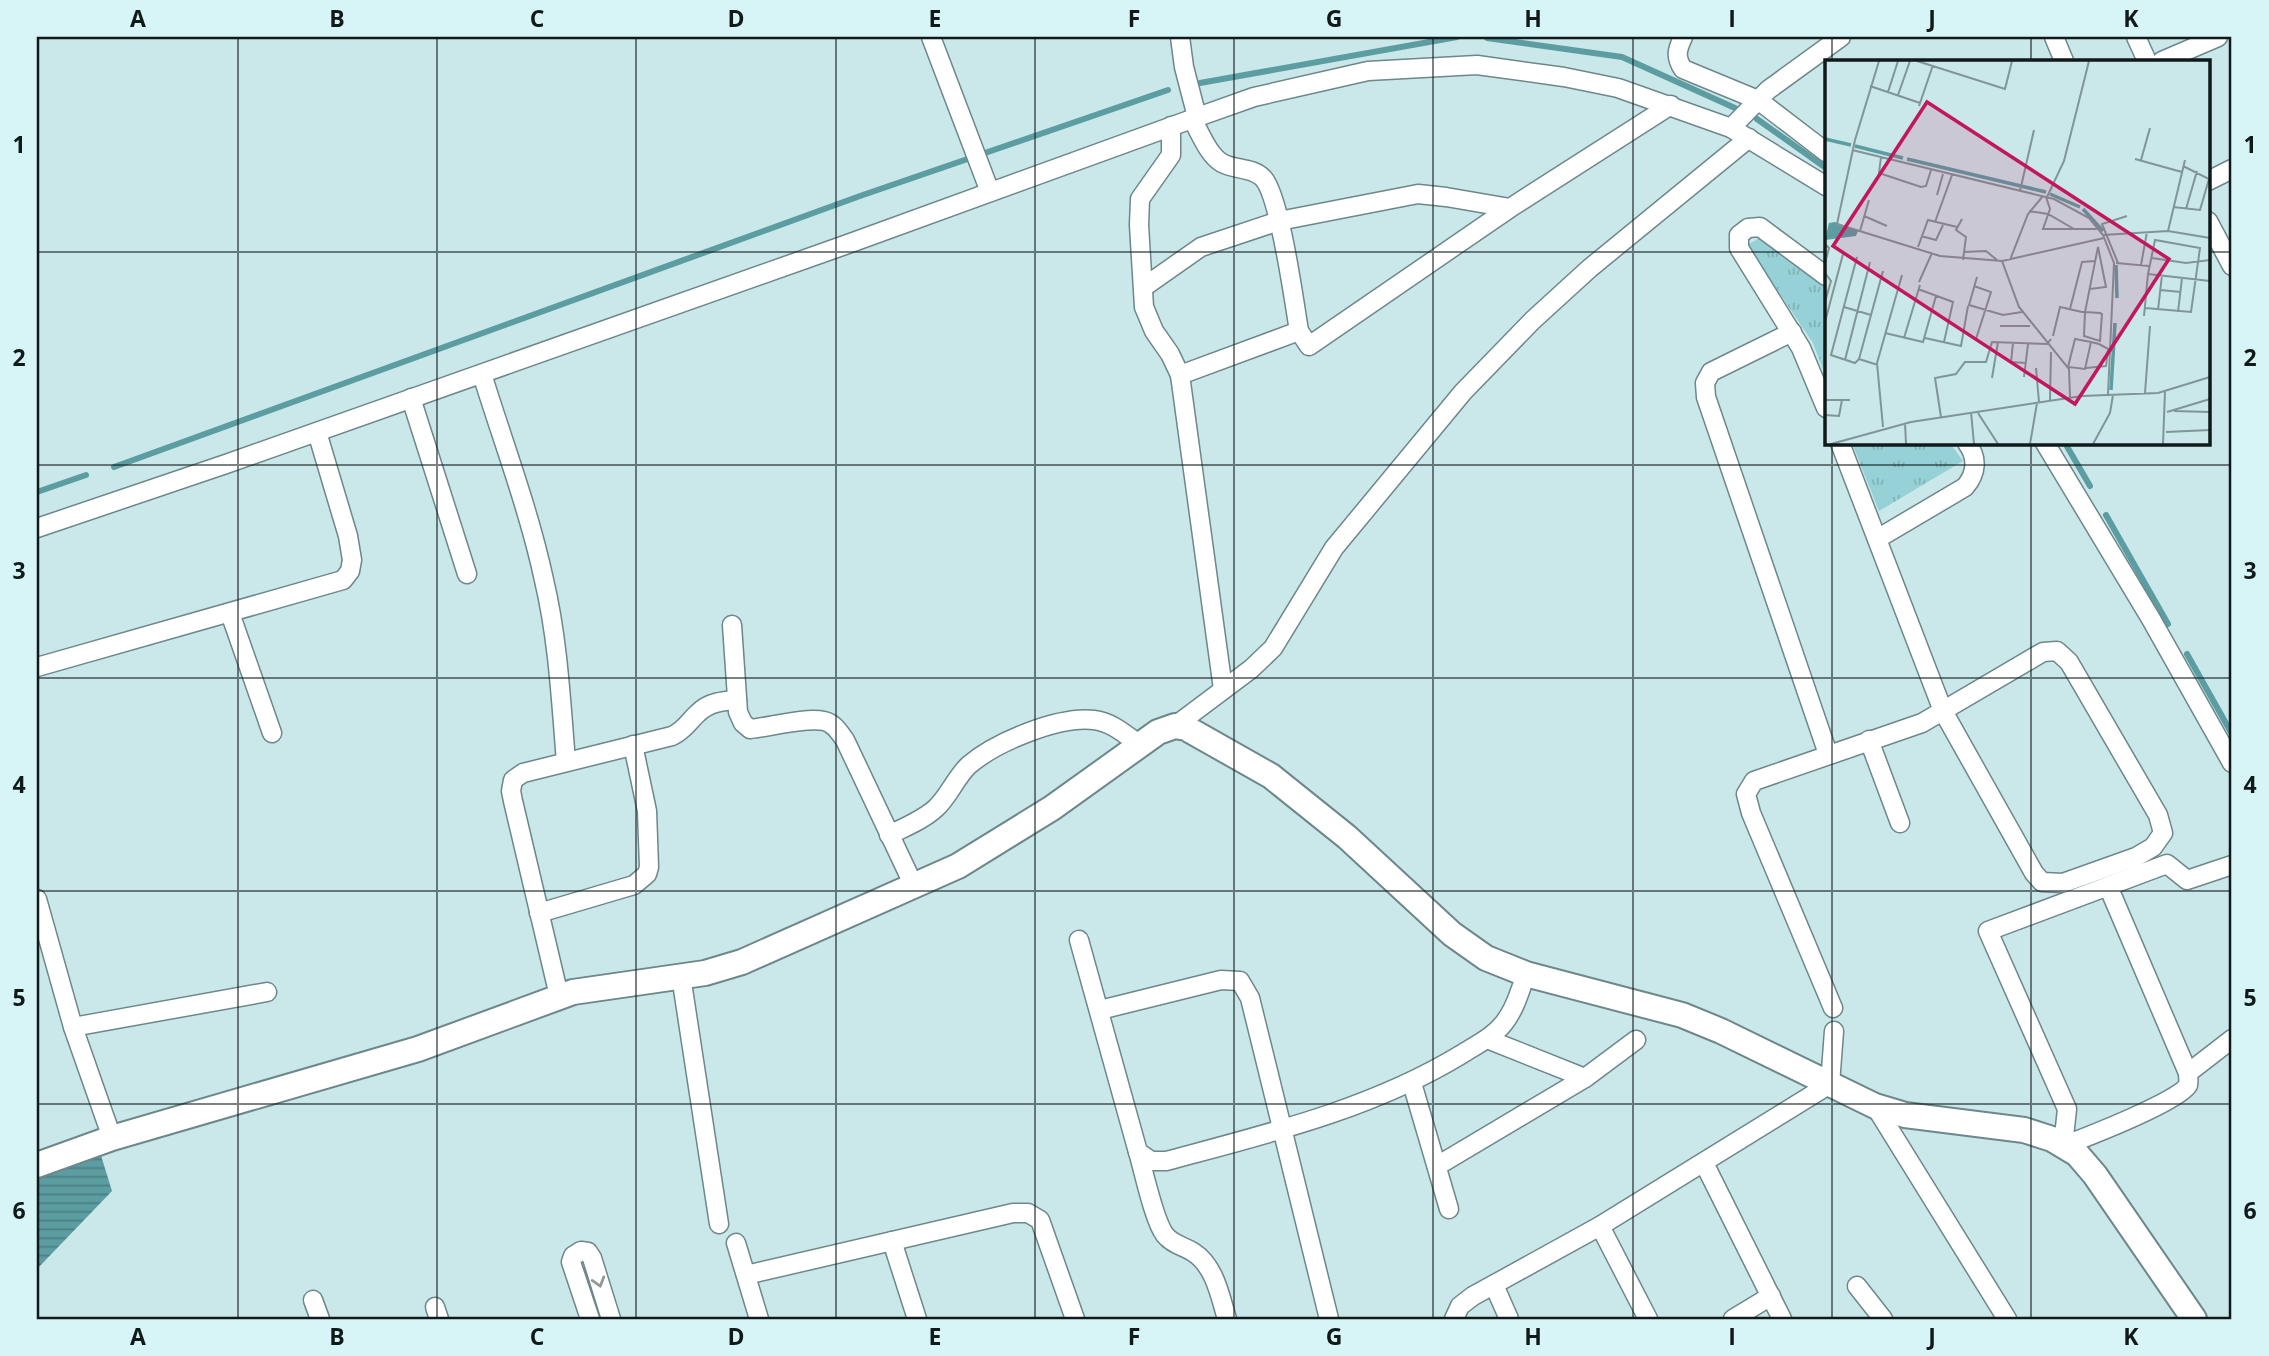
<svg xmlns="http://www.w3.org/2000/svg" width="2269" height="1356" font-family="'Open Sans',sans-serif">
	<defs>
		<pattern id="park-tufts" width="24" height="20" patternUnits="userSpaceOnUse" patternTransform="scale(1.75)"><rect width="24" height="20" fill="#95d1d6"/><path d="M3 7l-1-3M5 7V3M7 7l1-3M15 17l-1-3M17 17v-4M19 17l1-3" fill="none" stroke="#7fb3b7"/></pattern>
		<pattern id="water-rules" width="6" height="5" patternUnits="userSpaceOnUse" patternTransform="scale(1.75)"><rect width="6" height="5" fill="#5c9da2"/><path d="M0 2.5h6" fill="none" stroke="#4b7f83"/></pattern>
	</defs>
	<rect width="100%" height="100%" fill="#cae7e9"/>
	<g fill="url(#park-tufts)">
		<polygon points="1763,236 1826,288 1826,377 1813,343 1747,245"/>
		<polygon points="1852,443 1950,443 1963,461 1879,511"/>
	</g>
	<polygon fill="url(#water-rules)" points="99,1149 112,1191 37,1269 37,1157"/>
	<g fill="none" stroke-linecap="round" stroke-linejoin="round">
		<g stroke="#5c9da2" stroke-width="6">
			<polyline points="1487,38 1622,57 1735,108"/>
			<polyline points="1200,83 1457,37"/>
			<polyline points="1757,119 1826,168"/>
			<polyline points="2065,443 2090,486"/>
			<polyline points="114,467 860,196 1168,90"/>
			<polyline points="37,492 86,475"/>
			<polyline points="2106,515 2168,624"/>
			<polyline points="2187,654 2232,734"/>
		</g>
		<defs>
			<g id="street">
				<polyline points="931,37 990,192"/>
				<polyline points="1180,37 1184,67 1197,117"/>
				<path d="M1683 37C1677 50 1675 57 1683 69L1758 100 1826 152"/>
				<polyline points="2054,37 2064,61"/>
				<polyline points="2136,37 2147,61"/>
				<polyline points="2162,61 2218,37"/>
				<path d="M1192 119C1200 132 1208 155 1222 163 1234 170 1253 167 1263 178 1280 196 1294 301 1299 331L1309 346 1510 208 1671 105"/>
				<polyline points="1171,126 1171,155 1140,199 1139,225 1144,307 1154,331 1170,354 1180,375 1223,689"/>
				<polyline points="1731,128 1768,90 1841,37"/>
				<polyline points="2208,181 2232,169"/>
				<polyline points="2208,221 2232,266"/>
				<polyline points="1826,276 1760,227 1748,228 1739,235 1739,248 1801,348 1826,408"/>
				<polyline points="1144,287 1201,247 1279,221 1418,194 1446,197 1510,208"/>
				<polyline points="1792,332 1711,372 1705,383 1706,397 1828,754"/>
				<path d="M482 374C503 442 529 510 544 580 558 639 561 701 566 762"/>
				<polyline points="1180,375 1299,331"/>
				<polyline points="411,398 467,574"/>
				<polyline points="2045,443 2151,619 2232,763"/>
				<polyline points="37,528 226,464 845,245 1192,119 1254,97 1368,71 1477,65 1564,77 1618,88 1731,128 1826,186"/>
				<path d="M1877 539 1965 487C1977 473 1978 458 1967 443"/>
				<polyline points="230,613 272,733"/>
				<path d="M732 625 738 712 743 723 750 729C770 727 805 717 824 721 834 723 839 732 845 740L914 886"/>
				<polyline points="37,667 343,580 350,571 352,560 348,536 317,432"/>
				<polyline points="1175,726 1251,669 1273,648 1334,548 1463,392 1533,320 1590,268 1749,138"/>
				<polyline points="1869,740 1900,823"/>
				<path d="M889 835C905 827 923 820 936 808 949 796 956 777 969 765 996 742 1058 716 1094 720 1112 722 1126 735 1140 745"/>
				<path d="M2108 886 2188 1073C2188 1077 2189 1081 2188 1085 2180 1101 2084 1138 2063 1146L2067 1109 1988 931 2167 864 2187 880 2232 865"/>
				<polyline points="37,899 73,1027 112,1138"/>
				<polyline points="539,913 634,885 647,874 649,867 647,811 633,745"/>
				<path d="M1079 940 1138 1152 1151 1161H1166C1267 1134 1372 1109 1462 1054 1476 1045 1493 1037 1504 1023 1515 1009 1520 991 1526 974"/>
				<polyline points="681,976 719,1224"/>
				<path d="M559 996 513 801 511 791 513 780 523 773 672 736C685 730 688 722 698 713 709 702 723 701 737 700"/>
				<polyline points="1833,1008 1751,813 1746,794 1754,781 1922,723 2043,652 2057,651 2069,662 2158,815 2163,833 2153,847 2136,857 2063,883 2042,882 2034,873 1943,711 1840,443"/>
				<polyline points="1100,1010 1221,980 1240,981 1250,998 1329,1319"/>
				<polyline points="73,1027 267,992"/>
				<polyline points="1487,1039 1585,1078"/>
				<polyline points="2188,1073 2232,1039"/>
				<polyline points="1412,1083 1449,1209"/>
				<polyline points="1875,1106 2007,1319"/>
				<path d="M1138 1152C1144 1172 1154 1221 1165 1235 1173 1245 1184 1246 1193 1252 1215 1266 1220 1296 1227 1319"/>
				<polyline points="1704,1163 1782,1319"/>
				<polyline points="1437,1166 1585,1078 1636,1040"/>
				<polyline points="1600,1226 1648,1319"/>
				<polyline points="892,1241 917,1319"/>
				<polyline points="736,1243 759,1319"/>
				<polyline points="746,1275 1013,1213 1028,1213 1040,1220 1075,1319"/>
				<polyline points="1494,1285 1509,1319"/>
				<polyline points="1857,1286 1883,1319"/>
				<polyline points="313,1300 320,1319"/>
				<polyline points="435,1307 439,1319"/>
				<polyline points="590,1319 571,1262 573,1256 581,1251 588,1252 592,1258 611,1319"/>
				<polyline points="1454,1319 1460,1306 1473,1296 1600,1226 1830,1084 1834,1031"/>
				<polyline points="1733,1319 1771,1296"/>
			</g>
			<polyline id="secondary" points="37,1165 112,1138 418,1049 573,992 705,973 742,962 958,866 1052,808 1158,732 1175,726 1186,728 1271,776 1347,837 1452,934 1486,958 1526,974 1682,1015 1721,1031 1875,1106 1905,1115 2024,1130 2052,1139 2077,1154 2095,1175 2194,1319"/>
		</defs>
		<use href="#street" stroke="#6d878a" stroke-width="21"/>
		<use href="#secondary" stroke="#6d878a" stroke-width="28"/>
		<use href="#street" stroke="#fff" stroke-width="18"/>
		<use href="#secondary" stroke="#fff" stroke-width="24"/>
	</g>
	<defs><path id="oneway-chevron" d="M-2-3.5L2.5 0L-2 3.5" fill="none" stroke-width="1.6" stroke-linecap="round" stroke-linejoin="round" transform="scale(1.75)"/></defs>
	<use stroke="#939898" href="#oneway-chevron" transform="translate(599 1282) rotate(73)"/>
	<path fill="none" stroke="#101a1b" stroke-width="2" stroke-opacity="0.55" d="M238 37V1319M437 37V1319M636 37V1319M836 37V1319M1035 37V1319M1234 37V1319M1433 37V1319M1633 37V1319M1832 37V61M2031 37V61M37 252H1826M2208 252H2232M1832 443V1319M2031 443V1319M37 465H2232M37 678H2232M37 891H2232M37 1104H2232"/>
	<g transform="translate(1825 60)">
		<rect width="385" height="385" fill="#cae7e9"/>
		<path d="M10 162 33 171 31 176 0 180 4 163Z" fill="#5c9da2"/>
		<path fill="none" stroke="#5c9da2" stroke-width="3.5" d="M0 79 26 85M30 86 78 98M82 99 221 132M225 134 255 147M258 149 278 171M291 205 292 238M286 330 290 263"/>
		<path fill="none" stroke="#809597" stroke-width="2" d="M54 1 30 80 12 164 115 196 177 201 194 247 244 309 245 337M92 1 180 29 187 1M45 26 95 43M63 32 73 1M73 35 85 1M94 46 108 5M27 90 229 139 264 158 278 175 289 203 283 334M56 97 54 113 96 127 101 126 106 110M310 99 357 112M316 100 325 68M195 131 209 70M112 135 118 114M221 137 225 149 218 169H273M222 137 239 101 264 1M348 147 375 150 384 119 358 106M361 149 372 111M204 151 223 154 249 169M39 156 62 166M137 159 131 170 141 177 138 200M110 162 127 115M35 171 44 140M343 171 360 100M278 175 343 171 385 178M96 176 111 180 118 165M0 184 4 188 0 203M93 187 103 160 132 167M139 192 161 191 172 200M32 197 6 295 30 303 34 299M327 198 361 203 385 200M185 200 203 154 218 136M177 201 279 178M291 203 324 206M293 203 277 164 302 156M316 205 322 172M0 213 6 221 0 242M323 214 385 221M152 217 144 245 178 255 197 252M94 222 107 193M149 226 166 232 151 279M93 229 128 242 119 282M335 230 356 232M19 247 46 255M245 249 257 202 270 201M333 250 337 215M353 252 357 218M319 256 323 214 330 180 375 188 366 252 320 248M0 262 18 194M175 266H205M60 273 98 282 111 236M228 276 235 247 257 252H260L275 253 277 254 275 281 259 276 260 252 273 187 281 227 265 229M79 278 95 225M100 278 136 286 143 246M266 282 260 309 243 307 250 279 266 282 274 284 287 291M188 283 186 302 201 303M20 300 45 202M53 305 34 299 58 211M211 308 214 342M261 308 281 306 283 290M199 317 203 284M167 318 173 282M320 333 325 266M0 340H25M225 340 226 292M349 351 385 352M146 352 149 384M342 352 385 339M153 353 173 384M0 355 14 356 17 340M116 357 110 318 131 314 140 302H161L167 282 222 284 226 279M0 358V384M80 363 81 384M58 367 52 303 77 215M341 372 385 370M6 384 86 362 257 336 333 333 385 317M205 384 212 343M268 384 285 353 288 335M338 384 340 331"/>
		<path fill="#c2185b" fill-opacity="0.15" stroke="#c2185b" stroke-width="3.5" d="M102 42 344 199 250 344 8 186Z"/>
		<rect width="385" height="385" fill="none" stroke="#101a1b" stroke-width="3.5"/>
	</g>
	<rect width="2269" height="1356" fill="none" stroke="#d7f4f6" stroke-width="77"/>
	<rect x="38" y="38" width="2192" height="1280" fill="none" stroke="#101a1b" stroke-width="2.5"/>
	<g font-size="23" text-anchor="middle" font-weight="bold" fill="#101a1b">
		<text x="138" y="27">A</text>
		<text x="337" y="27">B</text>
		<text x="537" y="27">C</text>
		<text x="736" y="27">D</text>
		<text x="935" y="27">E</text>
		<text x="1134" y="27">F</text>
		<text x="1334" y="27">G</text>
		<text x="1533" y="27">H</text>
		<text x="1732" y="27">I</text>
		<text x="1932" y="27">J</text>
		<text x="2131" y="27">K</text>
		<text x="19" y="153">1</text>
		<text x="2250" y="153">1</text>
		<text x="19" y="366">2</text>
		<text x="2250" y="366">2</text>
		<text x="19" y="579">3</text>
		<text x="2250" y="579">3</text>
		<text x="19" y="793">4</text>
		<text x="2250" y="793">4</text>
		<text x="19" y="1006">5</text>
		<text x="2250" y="1006">5</text>
		<text x="19" y="1219">6</text>
		<text x="2250" y="1219">6</text>
		<text x="138" y="1345">A</text>
		<text x="337" y="1345">B</text>
		<text x="537" y="1345">C</text>
		<text x="736" y="1345">D</text>
		<text x="935" y="1345">E</text>
		<text x="1134" y="1345">F</text>
		<text x="1334" y="1345">G</text>
		<text x="1533" y="1345">H</text>
		<text x="1732" y="1345">I</text>
		<text x="1932" y="1345">J</text>
		<text x="2131" y="1345">K</text>
	</g>
</svg>
